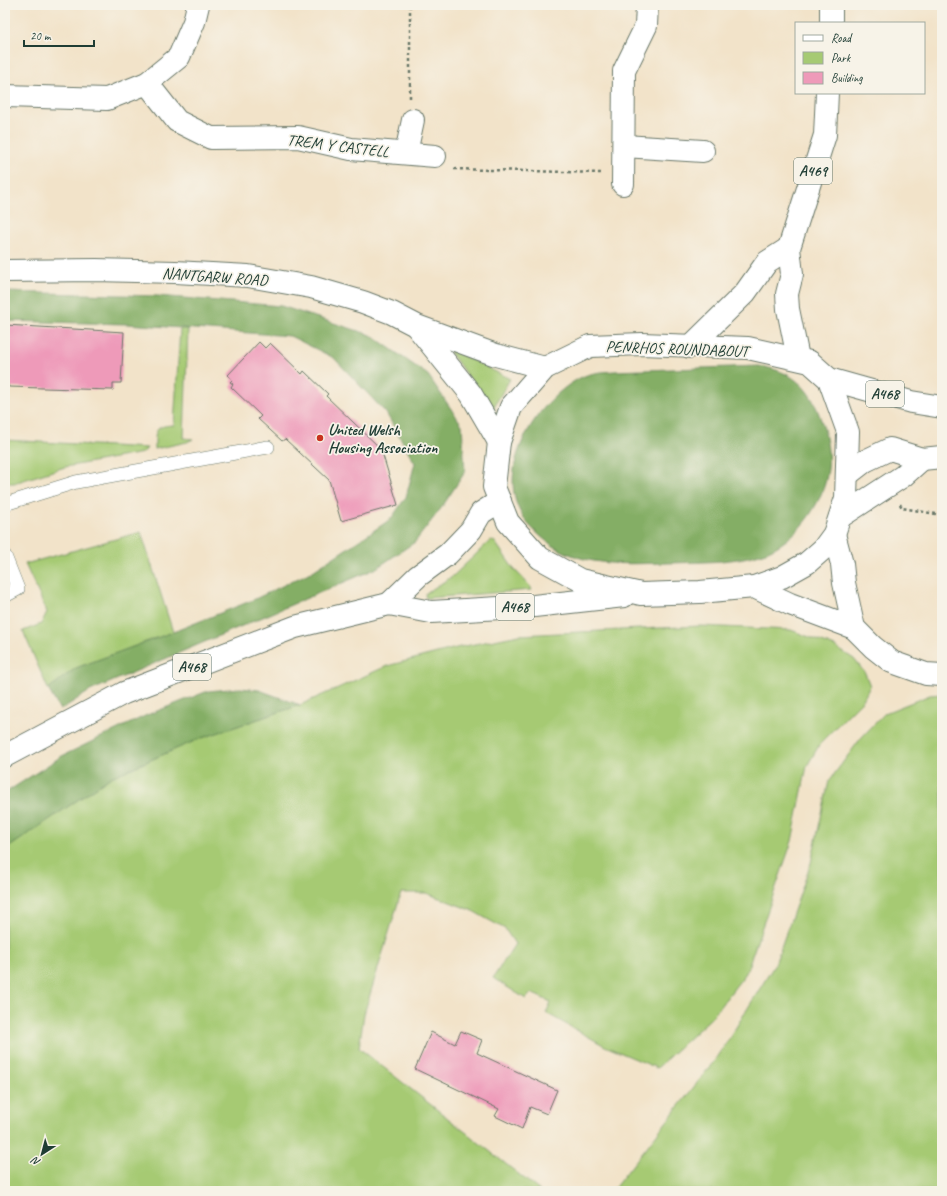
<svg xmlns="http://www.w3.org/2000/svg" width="947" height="1196" font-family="Caveat,sans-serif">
	<rect width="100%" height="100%" fill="#f7f3e8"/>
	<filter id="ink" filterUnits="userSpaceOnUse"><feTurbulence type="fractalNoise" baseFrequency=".025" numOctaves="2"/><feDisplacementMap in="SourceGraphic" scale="8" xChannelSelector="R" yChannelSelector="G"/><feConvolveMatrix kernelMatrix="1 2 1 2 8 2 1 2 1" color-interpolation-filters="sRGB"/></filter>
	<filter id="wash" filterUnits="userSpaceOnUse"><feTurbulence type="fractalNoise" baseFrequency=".012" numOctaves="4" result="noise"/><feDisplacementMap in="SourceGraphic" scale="16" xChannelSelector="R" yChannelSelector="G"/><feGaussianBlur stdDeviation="0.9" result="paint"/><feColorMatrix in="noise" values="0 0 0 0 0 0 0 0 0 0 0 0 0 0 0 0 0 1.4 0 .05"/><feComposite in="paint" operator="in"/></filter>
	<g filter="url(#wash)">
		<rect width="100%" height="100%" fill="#f2e3c9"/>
		<g fill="#a6ca73" stroke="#628454">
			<path d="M180 329H188L184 438 193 439 187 442 155 449C155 430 154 426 174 425Z"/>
			<polygon points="452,350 510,379 492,410 450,352"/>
			<polygon points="5,440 147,448 143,453 65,467 14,483 6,483"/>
			<polygon points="141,532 173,632 76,668 48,689 23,631 41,624 47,612 25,564"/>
			<polygon points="491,540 495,542 513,568 530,586 532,590 427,598 425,597 426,593 453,576"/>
			<polygon points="700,626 791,630 835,647 854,659 865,673 870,686 863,700 821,742 807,766 792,841 746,973 711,1018 657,1068 605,1046 546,1013 551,1002 531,993 526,999 493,978 515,944 505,929 471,910 426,893 401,893 364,1014 359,1048 540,1191 5,1191 5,850 111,777 199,739 300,705 387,666 460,647 519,635"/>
			<polygon points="942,694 942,1191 612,1191 719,1055 775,964 811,863 829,781 861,738 885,713 930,695"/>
		</g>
		<g fill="#84ae65" stroke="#52764c">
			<polygon points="5,292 158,296 281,306 371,335 428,375 462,425 465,472 442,507 415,542 375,569 90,691 60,710 48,689 76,668 173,632 253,600 313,571 391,519 406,497 415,463 386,413 334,358 290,336 127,324 5,321"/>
			<path d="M759 366C791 371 809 385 820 417 826 433 830 452 828 469 824 503 796 542 763 553 734 563 699 562 668 563 615 564 569 569 530 526 487 479 534 402 580 378 591 372 603 372 615 371Z"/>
			<polygon points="240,688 259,690 300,705 199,739 111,777 5,850 5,793 62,756 147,715 208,691"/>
		</g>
		<g id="blocks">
			<g fill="#ee9ab9">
				<polygon points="5,325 124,332 121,383 113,383 113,390 9,387 5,379"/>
				<polygon points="259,342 265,348 270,343 302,374 304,371 328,394 326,396 381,449 398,505 341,521 329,480 285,439 282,441 258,419 261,416 231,387 233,384 230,382 232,380 228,375"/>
				<polygon points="461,1031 482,1040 477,1053 557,1090 547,1114 530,1107 522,1129 495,1116 499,1109 415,1069 431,1032 455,1044"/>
			</g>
		</g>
	</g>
	<g filter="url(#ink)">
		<use href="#blocks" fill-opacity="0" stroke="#697768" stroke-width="1"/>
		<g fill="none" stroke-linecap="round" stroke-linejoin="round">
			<defs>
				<g id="service">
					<polyline points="5,504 76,482 268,447"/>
					<polyline points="5,556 18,589 5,596"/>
				</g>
				<g id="minor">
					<polyline points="147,83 177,121 211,138 298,137 351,149 435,156"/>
					<polyline points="5,96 107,99 147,83 179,57 194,22 198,5"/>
					<polyline points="624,146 703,151"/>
					<polyline points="406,153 413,120"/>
					<polyline points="623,184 624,71 646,26 647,5"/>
					<polyline points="834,534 842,564 844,583 854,628"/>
					<polyline points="754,587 790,604 854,628 873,647 892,662 926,674 942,675"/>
				</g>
				<g id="secondary">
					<polyline points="5,271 96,270 175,272 248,276 311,287 363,302 392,313 417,326 496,355 545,368"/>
					<polyline points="417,327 471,394 499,442"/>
				</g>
				<g id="primary">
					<polyline points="831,23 831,5"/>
					<polygon points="642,344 748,348 810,362 829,379 848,432 846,498 834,534 823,549 807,563 782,577 754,587 700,592 641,594 580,580 540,558 508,522 494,487 499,442 511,407 545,368 590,346"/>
					<polyline points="690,347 745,293 767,262 789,248"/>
					<polyline points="798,358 788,309 787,294 792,274 789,248 825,135 827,93"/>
					<polyline points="829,379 911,402 942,407"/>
					<polyline points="847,475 865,461 890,449 922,459 942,457"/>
					<polyline points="840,517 903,476 922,459"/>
					<polyline points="389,604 418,576 448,554 471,530 481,513 500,501"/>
					<polyline points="5,756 124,693 295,627 389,604 431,612 534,606 624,596"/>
				</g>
			</defs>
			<use href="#service" stroke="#697768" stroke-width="14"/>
			<use href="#minor" stroke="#697768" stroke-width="24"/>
			<use href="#secondary" stroke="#697768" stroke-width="24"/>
			<use href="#primary" stroke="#697768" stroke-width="24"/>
			<g stroke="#697768" stroke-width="2.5" stroke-dasharray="3 3" stroke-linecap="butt">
				<polyline points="410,98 410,5"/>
				<polyline points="454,169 601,173"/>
				<polyline points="900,504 902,508 942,515"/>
			</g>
			<use href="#service" stroke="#fff" stroke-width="13"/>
			<use href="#minor" stroke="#fff" stroke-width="22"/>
			<use href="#secondary" stroke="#fff" stroke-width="22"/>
			<use href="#primary" stroke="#fff" stroke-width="22"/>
		</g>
	</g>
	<circle fill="#c8321e" stroke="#f7f3e8" stroke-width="1.5" cx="320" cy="438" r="4"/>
	<g text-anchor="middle" stroke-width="3.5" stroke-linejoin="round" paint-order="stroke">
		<g fill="#f7f3e8" stroke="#60746a" stroke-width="1">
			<rect x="794" y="158" width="38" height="26" rx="3"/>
			<rect x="866" y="381" width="38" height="26" rx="3"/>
			<rect x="496" y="594" width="38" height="26" rx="3"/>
			<rect x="173" y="654" width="38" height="26" rx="3"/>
		</g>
		<g font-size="15" font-weight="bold" fill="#1f3d34">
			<text x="813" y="176">A469</text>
			<text x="885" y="399">A468</text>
			<text x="515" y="612">A468</text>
			<text x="192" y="672">A468</text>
		</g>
		<g font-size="16" fill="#1f3d34" stroke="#f7f3e8">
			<text transform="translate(338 145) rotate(7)" y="6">TREM Y CASTELL</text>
			<text transform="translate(215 276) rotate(4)" y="6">NANTGARW ROAD</text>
			<text transform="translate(677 348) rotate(2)" y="6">PENRHOS ROUNDABOUT</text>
		</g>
		<g font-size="16" font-weight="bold" fill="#1f3d34" stroke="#f7f3e8" text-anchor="start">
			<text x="328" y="435">United Welsh<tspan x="328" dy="18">Housing Association</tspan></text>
		</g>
	</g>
	<rect width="947" height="1196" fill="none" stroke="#f7f3e8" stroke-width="20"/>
	<rect x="795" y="22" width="130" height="72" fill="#f7f3e8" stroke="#a1aaa0"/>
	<rect x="803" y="35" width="20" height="6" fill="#ffffff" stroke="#a1aaa0"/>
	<text x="831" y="42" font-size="12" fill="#1f3d34">Road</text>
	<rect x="803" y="52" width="20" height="12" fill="#a6ca73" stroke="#a1aaa0"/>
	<text x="831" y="62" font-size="12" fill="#1f3d34">Park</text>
	<rect x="803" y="72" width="20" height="12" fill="#ee9ab9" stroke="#a1aaa0"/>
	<text x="831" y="82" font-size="12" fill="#1f3d34">Building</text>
	<g transform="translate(42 1154) rotate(216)" stroke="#f7f3e8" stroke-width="3" paint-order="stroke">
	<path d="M0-3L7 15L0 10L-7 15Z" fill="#1f3d34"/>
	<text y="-6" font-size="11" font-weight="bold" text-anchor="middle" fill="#1f3d34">N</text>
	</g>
	<path d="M24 40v6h70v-6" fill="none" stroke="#1f3d34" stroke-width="2"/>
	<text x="30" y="40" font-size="12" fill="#1f3d34" stroke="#f7f3e8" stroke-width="3" paint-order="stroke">20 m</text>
</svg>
